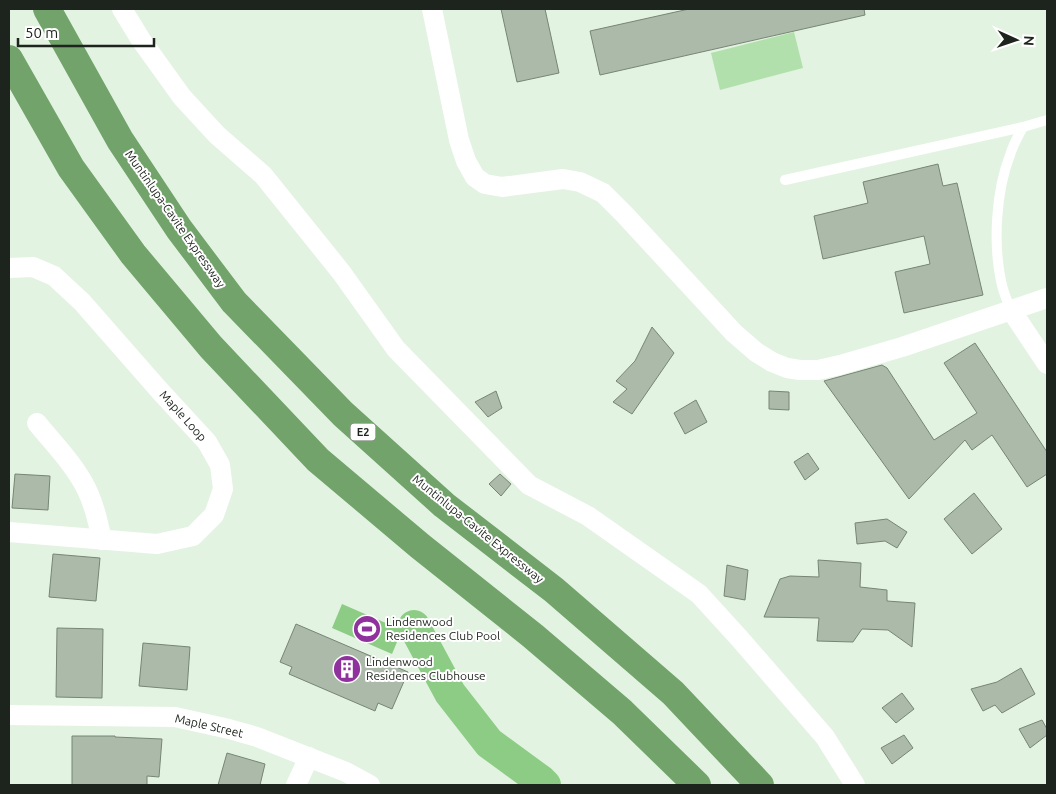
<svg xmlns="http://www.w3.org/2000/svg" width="1056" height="794" font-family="Ubuntu,sans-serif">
	<rect width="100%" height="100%" fill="#e3f3e1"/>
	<polygon fill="#b2e0ac" points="794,32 803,68 720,90 711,53"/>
	<polygon fill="#8ccc85" points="342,604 402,630 392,654 332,628"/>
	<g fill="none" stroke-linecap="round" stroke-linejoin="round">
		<polyline stroke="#8ccc85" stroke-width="32" points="414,626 450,693 489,743 541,781 545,785"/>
	</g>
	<g fill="#abbaa9" stroke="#778575">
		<polygon points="501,9 545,9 559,73 517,82"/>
		<polygon points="689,9 864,9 865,15 600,75 590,31"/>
		<polygon points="938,164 943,186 957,183 983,295 904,313 895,272 930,264 924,236 823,259 814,216 868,203 863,182"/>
		<polygon points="652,327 674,353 632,414 613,402 627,389 616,381 635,361"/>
		<polygon points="975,343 1047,452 1047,474 1027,487 992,435 972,450 965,440 909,499 824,381 882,365 887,368 934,440 977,413 944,363"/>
		<polygon points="496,391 502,408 488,417 475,402"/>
		<polygon points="769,391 789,392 789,410 769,409"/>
		<polygon points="696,400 707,422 685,434 674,413"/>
		<polygon points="808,453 819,469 805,480 794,462"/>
		<polygon points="15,474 50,476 48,510 12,508"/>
		<polygon points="500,474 511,484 501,496 489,484"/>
		<polygon points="974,493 1002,529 972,554 944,519"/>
		<polygon points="887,519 907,532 897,548 885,541 857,544 855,523"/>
		<polygon points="53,554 100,558 96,601 49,597"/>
		<polygon points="818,560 861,563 860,587 887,590 887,601 915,603 912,647 888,630 862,629 853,642 817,641 819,618 764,617 780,579 790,576 819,577"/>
		<polygon points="727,565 748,570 745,600 724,596"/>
		<polygon points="296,624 408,672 392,709 378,703 375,711 289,674 292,667 280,662"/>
		<polygon points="57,628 103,629 102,698 56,697"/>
		<polygon points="143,643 190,647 187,690 139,686"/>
		<polygon points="1021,668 1035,694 1002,713 995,705 983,711 971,689 997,682"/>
		<polygon points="902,693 914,709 896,723 882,708"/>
		<polygon points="1042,720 1047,729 1047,735 1030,748 1019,729"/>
		<polygon points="904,735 913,748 892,764 881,748"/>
		<polygon points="72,736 115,736 115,737 162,739 159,777 147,776 147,785 72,785"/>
		<polygon points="227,753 265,764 260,785 218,785"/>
	</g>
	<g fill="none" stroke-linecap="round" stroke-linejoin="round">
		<g stroke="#fff" stroke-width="10">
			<polyline points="785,180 1023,127 1047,120"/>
			<path d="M1011 310C1007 301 1003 291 1001 281 993 243 996 191 1010 155 1013 145 1018 136 1023 127"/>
		</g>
		<g stroke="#fff" stroke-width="20">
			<polyline points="122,9 141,40 182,97 217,135 263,175 341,272 396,349 529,485 588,516 699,594 740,639 825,737 855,785"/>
			<polyline points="432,9 459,140 466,161 475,177 485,184 502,187 563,179 580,182 603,193 625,215 734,333 756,352 772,362 787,368 800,370 818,370 840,365 902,347 1047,298"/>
			<polyline points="9,268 33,267 54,276 82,302 160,391 207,442 220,465 223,489 214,515 193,536 157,544 9,532"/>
			<polyline points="1011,310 1047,364"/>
			<path d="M37 423C53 443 74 464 86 488 94 504 98 522 102 540"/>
			<polyline points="9,715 175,717 229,729 257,737 346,772 370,785"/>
			<polyline points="296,785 309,757"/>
		</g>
		<g stroke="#71a36b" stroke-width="28">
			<polyline points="47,9 120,140 179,229 234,302 343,414 444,505 554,590 673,693 760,785"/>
			<polyline points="9,59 71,168 133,254 211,347 318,460 420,546 533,636 622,712 697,785"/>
		</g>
	</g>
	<defs>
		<symbol id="stadium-disc" viewBox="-11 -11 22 22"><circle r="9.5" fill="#8f329d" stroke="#fff"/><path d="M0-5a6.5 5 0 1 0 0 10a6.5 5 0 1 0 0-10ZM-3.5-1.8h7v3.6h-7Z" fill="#fff"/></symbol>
		<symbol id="building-disc" viewBox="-11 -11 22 22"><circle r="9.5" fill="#8f329d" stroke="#fff"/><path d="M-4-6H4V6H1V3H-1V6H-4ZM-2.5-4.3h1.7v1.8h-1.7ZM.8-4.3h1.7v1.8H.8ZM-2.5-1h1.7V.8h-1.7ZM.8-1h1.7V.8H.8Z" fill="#fff"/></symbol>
	</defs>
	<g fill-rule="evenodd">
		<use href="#stadium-disc" x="351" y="613" width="32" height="32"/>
		<use href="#building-disc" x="331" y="653" width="32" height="32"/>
	</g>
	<g text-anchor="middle" stroke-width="4" stroke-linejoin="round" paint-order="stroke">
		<rect fill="#fff" stroke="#616561" stroke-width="1" x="350.5" y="423.5" width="25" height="17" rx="4"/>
		<g font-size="11" font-weight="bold" fill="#1d231d">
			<text x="363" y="436">E2</text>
		</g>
		<g font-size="12" fill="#1d231d" stroke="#fff">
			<text transform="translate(175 219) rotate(55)" y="4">Muntinlupa-Cavite Expressway</text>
			<text transform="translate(183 416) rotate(48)" y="4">Maple Loop</text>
			<text transform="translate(478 529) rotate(39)" y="4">Muntinlupa-Cavite Expressway</text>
			<text transform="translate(209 726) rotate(13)" y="4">Maple Street</text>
		</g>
		<g font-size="12" fill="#1d231d" stroke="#fff" text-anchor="start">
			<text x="386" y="626">Lindenwood<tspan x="386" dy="14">Residences Club Pool</tspan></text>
			<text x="366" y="666">Lindenwood<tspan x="366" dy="14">Residences Clubhouse</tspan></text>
		</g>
	</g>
	<rect width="1056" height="794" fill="none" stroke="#1d231d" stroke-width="20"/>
	<g transform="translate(1016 40) rotate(93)" stroke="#ffffff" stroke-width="4" paint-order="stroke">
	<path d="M0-4L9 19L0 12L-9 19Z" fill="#1d231d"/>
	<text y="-8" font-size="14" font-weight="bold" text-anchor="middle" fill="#1d231d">N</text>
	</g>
	<path d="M18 38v8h136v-8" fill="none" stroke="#1d231d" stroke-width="2.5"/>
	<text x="25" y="38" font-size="15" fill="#1d231d" stroke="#ffffff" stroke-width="4" paint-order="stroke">50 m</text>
</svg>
